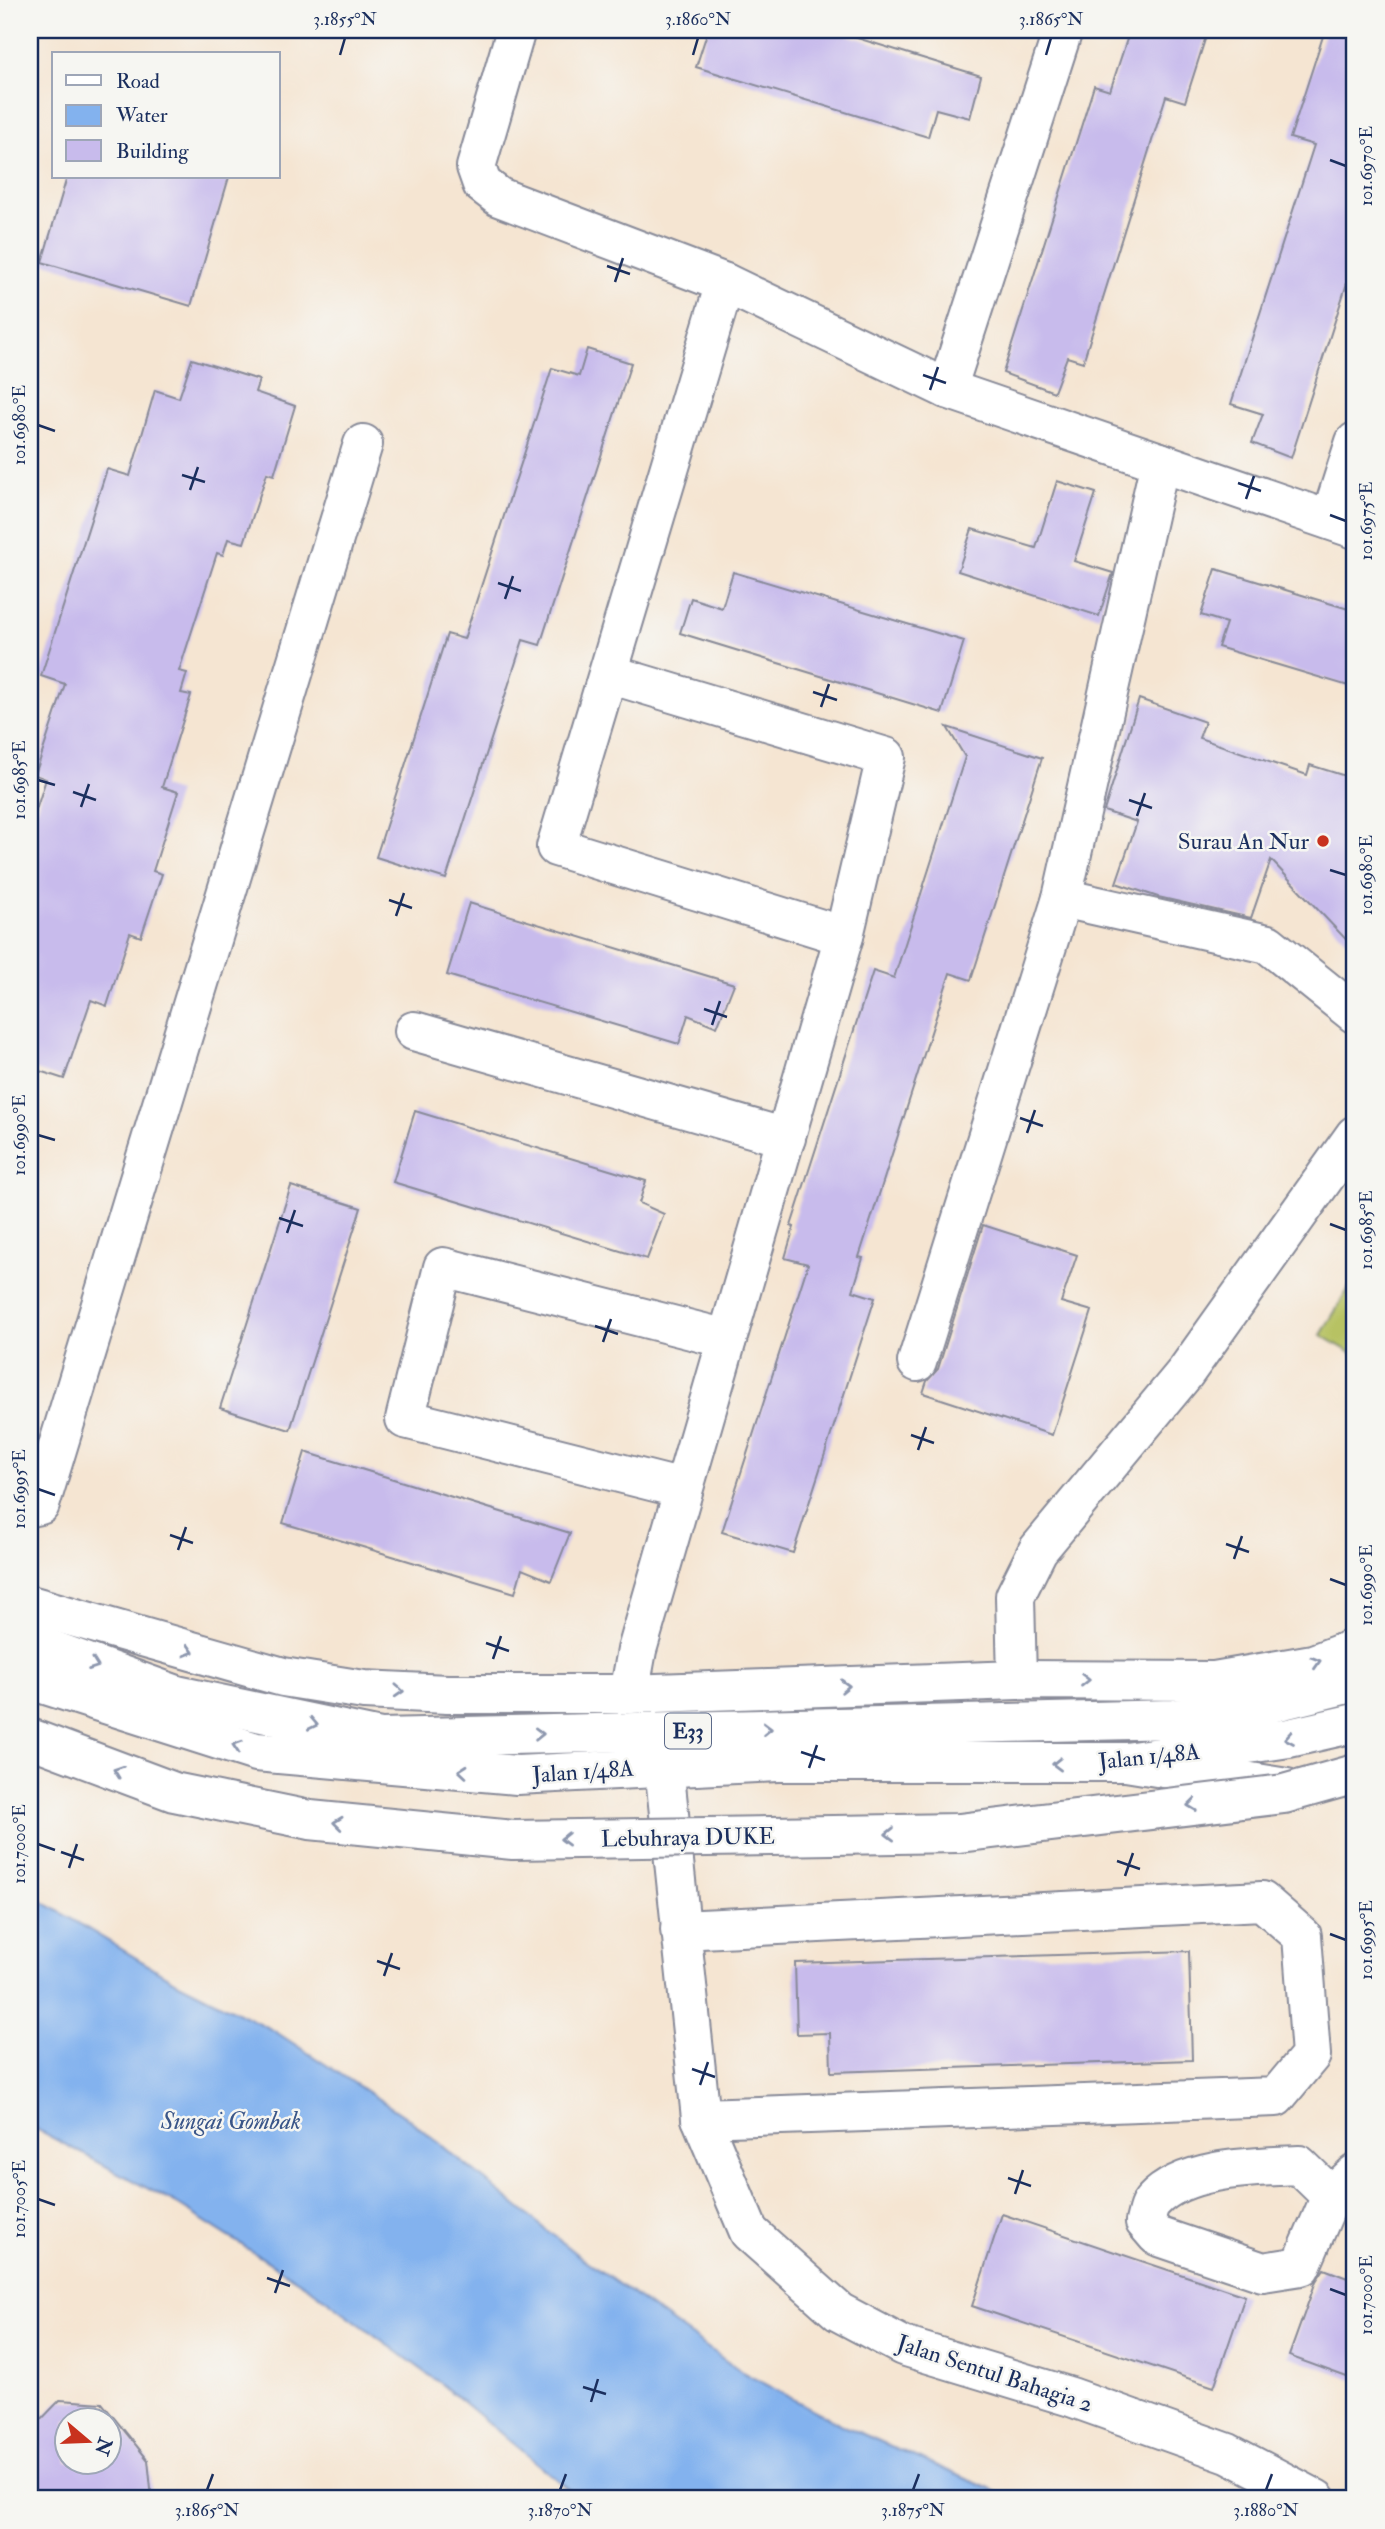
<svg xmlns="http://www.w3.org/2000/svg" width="1385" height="2529" font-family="'IM FELL Double Pica',serif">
	<rect width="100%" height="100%" fill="#f6f6f2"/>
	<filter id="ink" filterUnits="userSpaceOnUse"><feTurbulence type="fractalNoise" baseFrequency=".0143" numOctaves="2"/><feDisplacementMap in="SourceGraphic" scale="14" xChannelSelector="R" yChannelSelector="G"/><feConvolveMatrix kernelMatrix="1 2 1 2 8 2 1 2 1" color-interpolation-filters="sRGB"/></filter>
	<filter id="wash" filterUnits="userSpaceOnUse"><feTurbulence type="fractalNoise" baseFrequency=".00686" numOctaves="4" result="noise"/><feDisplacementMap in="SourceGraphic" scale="28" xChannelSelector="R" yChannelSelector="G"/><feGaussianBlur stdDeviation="1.57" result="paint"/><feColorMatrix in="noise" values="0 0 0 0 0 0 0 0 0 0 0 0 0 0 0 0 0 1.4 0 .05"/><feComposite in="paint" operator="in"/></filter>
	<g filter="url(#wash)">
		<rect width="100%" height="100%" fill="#f5e5d2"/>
		<polygon fill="#b7c264" stroke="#697861" stroke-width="2" points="1355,1278 1355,1355 1321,1335"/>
		<polygon fill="#83b2ee" stroke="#4f70a6" stroke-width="2" points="30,1894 173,1980 273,2030 409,2119 575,2253 740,2371 842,2425 1013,2499 580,2499 440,2383 316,2292 177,2204 30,2126"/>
		<g id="blocks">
			<g fill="#c8bbec" fill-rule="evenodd">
				<polygon points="708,30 831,30 981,76 970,118 936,109 928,137 696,67"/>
				<polygon points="1130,30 1208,30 1185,102 1166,96 1083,362 1067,357 1054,392 1003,373 1094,86 1110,91"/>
				<polygon points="1325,30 1355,30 1355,258 1291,458 1252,443 1263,414 1231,404 1314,145 1290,138"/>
				<polygon points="67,177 229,177 191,306 42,262"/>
				<polygon points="587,349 631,363 540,645 523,640 446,879 376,857 447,634 464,639 552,368 579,376"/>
				<polygon points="192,359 259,380 255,392 295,406 274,475 267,473 244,543 228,539 223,555 217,553 179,671 187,673 181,693 191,695 162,787 178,792 153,871 162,874 141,937 130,933 107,1006 91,1000 64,1079 30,1068 30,829 46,779 35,775 65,684 41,676 107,469 130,476 155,390 179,398"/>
				<polygon points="1057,481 1096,493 1074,561 1113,573 1099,616 958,571 972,529 1036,548"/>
				<polygon points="1216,569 1355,611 1355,688 1218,647 1226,623 1201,615"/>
				<polygon points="733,572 964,641 942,713 680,633 691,598 722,608"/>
				<polygon points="1139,699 1205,722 1199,738 1307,775 1310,765 1355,779 1355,949 1271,860 1251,918 1158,897 1116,883 1137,822 1104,811"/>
				<polygon points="947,727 1042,758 971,980 950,973 859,1257 863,1258 853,1291 875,1298 793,1553 722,1532 808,1264 785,1258 794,1227 791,1226 873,971 894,978 965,757"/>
				<polygon points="469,903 734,984 717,1027 688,1015 679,1044 447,975"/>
				<polygon points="415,1111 646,1181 639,1203 664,1214 647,1259 393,1182"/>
				<polygon points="291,1186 361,1208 290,1430 220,1408"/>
				<polygon points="983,1225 1077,1255 1061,1302 1092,1311 1052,1435 923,1393 927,1381 938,1369"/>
				<polygon points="305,1452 570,1533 551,1581 522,1569 515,1593 283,1523"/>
				<polygon points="1189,1951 1192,2060 831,2072 830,2033 797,2034 795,1963"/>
				<polygon points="1002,2214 1245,2296 1214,2387 972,2306"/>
				<polygon points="1324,2269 1355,2281 1355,2380 1289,2356 1316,2281"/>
				<path d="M60 2400 102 2403 148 2460 152 2499H30L33 2428ZM66 2420H108V2462H66Z"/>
			</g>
		</g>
	</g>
	<g filter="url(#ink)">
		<use href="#blocks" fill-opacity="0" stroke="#888a98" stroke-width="2"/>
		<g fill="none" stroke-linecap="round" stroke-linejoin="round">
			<defs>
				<g id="minor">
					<polyline points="516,30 476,167 482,184 499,197 725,283 947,389 1355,529"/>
					<polyline points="725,283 556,847 844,936"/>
					<polyline points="947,389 1063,30"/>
					<polyline points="1160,462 1062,898 1268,944 1355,1014"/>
					<polyline points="1330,520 1355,442"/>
					<polyline points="609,674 886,757 844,936 637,1650 629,1694"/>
					<polyline points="414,1031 786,1138"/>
					<polyline points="917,1362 1062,898"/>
					<polyline points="683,1489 405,1419 443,1267 727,1339"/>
					<polyline points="30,1507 40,1505 363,444"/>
					<polyline points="1017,1680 1015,1596 1038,1550 1185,1373 1355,1135"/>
					<polyline points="664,1766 701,2118 749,2232 839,2312 903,2346 1071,2397 1228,2453 1316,2499"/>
					<polyline points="680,1930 1262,1901 1302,1936 1311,2055 1276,2097 701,2118"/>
					<path d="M1331 2196 1299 2165C1255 2167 1184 2167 1153 2201 1148 2206 1147 2215 1145 2222L1157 2236 1263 2272 1301 2266 1331 2196 1355 2174"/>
				</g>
				<g id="major">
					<polyline points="30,1605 283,1677 364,1690 447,1694 629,1694 1017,1680 1214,1681 1313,1664 1355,1648"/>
					<polyline points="30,1680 256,1752 517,1775 778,1762 1126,1762 1289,1738 1355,1723"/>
				</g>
				<g id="highway">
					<polyline points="30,1642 177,1695 381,1738 1174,1719 1243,1710 1355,1682"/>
					<polyline points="1126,1762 1287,1788"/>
				</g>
			</defs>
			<use href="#minor" stroke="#888a98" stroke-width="42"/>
			<use href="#major" stroke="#888a98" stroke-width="42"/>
			<use href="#highway" stroke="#888a98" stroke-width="42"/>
			<use href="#minor" stroke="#fff" stroke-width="38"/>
			<use href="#major" stroke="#fff" stroke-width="38"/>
			<use href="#highway" stroke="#fff" stroke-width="38"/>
			<defs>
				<polyline id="highway-bridge" points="30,1738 174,1792 310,1820 513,1840 959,1833 1284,1794 1355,1774"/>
			</defs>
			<use href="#highway-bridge" stroke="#888a98" stroke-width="42" stroke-linecap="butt"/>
			<use href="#highway-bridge" stroke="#fff" stroke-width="38"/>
		</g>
		<defs><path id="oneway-chevron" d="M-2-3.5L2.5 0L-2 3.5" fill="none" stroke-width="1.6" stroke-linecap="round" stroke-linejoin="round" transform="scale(1.75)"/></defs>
		<g stroke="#8d97ae">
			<use href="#oneway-chevron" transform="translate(189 1651) rotate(16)"/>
			<use href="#oneway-chevron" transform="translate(1316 1662) rotate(-17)"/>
			<use href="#oneway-chevron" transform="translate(94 1665) rotate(20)"/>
			<use href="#oneway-chevron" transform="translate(1085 1680)"/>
			<use href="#oneway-chevron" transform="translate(845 1686) rotate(-2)"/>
			<use href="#oneway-chevron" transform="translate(399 1691) rotate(3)"/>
			<use href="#oneway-chevron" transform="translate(313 1724) rotate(12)"/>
			<use href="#oneway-chevron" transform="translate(767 1729) rotate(-1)"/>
			<use href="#oneway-chevron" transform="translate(539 1734) rotate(-1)"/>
			<use href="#oneway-chevron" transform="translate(1289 1738) rotate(170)"/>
			<use href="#oneway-chevron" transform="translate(237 1746) rotate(-162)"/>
			<use href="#oneway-chevron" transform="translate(1057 1764) rotate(179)"/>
			<use href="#oneway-chevron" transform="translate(118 1771) rotate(-160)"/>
			<use href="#oneway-chevron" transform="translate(463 1771) rotate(-175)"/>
			<use href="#oneway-chevron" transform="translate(1192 1805) rotate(173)"/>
			<use href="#oneway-chevron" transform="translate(338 1823) rotate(-174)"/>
			<use href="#oneway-chevron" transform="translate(890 1834) rotate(179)"/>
			<use href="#oneway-chevron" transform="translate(565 1839) rotate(179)"/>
		</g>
	</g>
	<path fill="none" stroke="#1b2f5e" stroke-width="2.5" d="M340 55 345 38M693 55 698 38M1046 55 1051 38M1330 160 1346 166M607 266 630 274M615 282 623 258M923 375 946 383M930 390 938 367M38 425 55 431M182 475 205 482M1238 483 1261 491M190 490 198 467M1246 499 1254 476M1330 515 1346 521M498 583 521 591M505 599 513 576M813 692 837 700M821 707 829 684M38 780 55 785M73 792 96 800M1129 800 1152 808M81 807 89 784M1137 816 1145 793M1330 870 1346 875M389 900 412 908M396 916 404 893M704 1009 727 1017M712 1025 720 1001M1020 1118 1043 1126M1027 1133 1035 1110M38 1135 55 1140M279 1218 303 1226M1330 1224 1346 1230M287 1233 295 1210M595 1326 618 1334M603 1342 611 1319M911 1435 934 1443M918 1450 926 1427M38 1489 55 1495M170 1535 193 1543M1226 1544 1249 1552M178 1550 186 1527M1234 1559 1242 1536M1330 1579 1346 1585M486 1643 509 1651M493 1659 501 1636M801 1752 825 1760M809 1768 817 1745M38 1844 55 1850M61 1852 84 1860M1117 1861 1140 1869M69 1868 77 1844M1125 1876 1133 1853M1330 1934 1346 1940M377 1961 400 1969M384 1976 392 1953M692 2069 715 2077M700 2085 708 2062M1008 2178 1031 2186M1015 2194 1023 2170M38 2199 55 2205M267 2278 290 2286M1330 2289 1346 2295M275 2293 283 2270M583 2387 606 2394M591 2402 598 2379M207 2490 213 2474M560 2490 566 2474M913 2490 919 2474M1266 2490 1272 2474"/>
	<circle fill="#c8321e" stroke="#f6f6f2" stroke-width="2.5" cx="1323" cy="841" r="7"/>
	<g text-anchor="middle" stroke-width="5" stroke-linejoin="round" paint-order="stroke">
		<rect fill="#f6f6f2" stroke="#5d6b8a" stroke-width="2" x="665" y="1713.5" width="46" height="35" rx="5"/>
		<g font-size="21" font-weight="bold" fill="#1b2f5e">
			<text x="688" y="1738">E33</text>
		</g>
		<g font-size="23" fill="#1b2f5e" stroke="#f6f6f2" text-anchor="end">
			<text x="1309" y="849">Surau An Nur</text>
		</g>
		<g font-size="23" fill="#1b2f5e" stroke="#f6f6f2">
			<text transform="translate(1149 1756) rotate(-6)" y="8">Jalan 1/48A</text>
			<text transform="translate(583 1771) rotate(-4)" y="8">Jalan 1/48A</text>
			<text transform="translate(688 1837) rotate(-1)" y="8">Lebuhraya DUKE</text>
			<text transform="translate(995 2373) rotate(18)" y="8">Jalan Sentul Bahagia 2</text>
		</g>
		<g font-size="24" font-style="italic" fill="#3a5689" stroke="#f6f6f2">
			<text x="231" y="2129">Sungai Gombak</text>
		</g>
	</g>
	<rect width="1385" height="2529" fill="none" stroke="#f6f6f2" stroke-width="77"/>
	<rect x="52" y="52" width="228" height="126" fill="#f6f6f2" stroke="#9ea6b7" stroke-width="2"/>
	<rect x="66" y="75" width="35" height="10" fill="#ffffff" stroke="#9ea6b7" stroke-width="2"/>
	<text x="116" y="88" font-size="21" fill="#1b2f5e">Road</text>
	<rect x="66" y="105" width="35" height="21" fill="#83b2ee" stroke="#9ea6b7" stroke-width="2"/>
	<text x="116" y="122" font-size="21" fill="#1b2f5e">Water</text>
	<rect x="66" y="140" width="35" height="21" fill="#c8bbec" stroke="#9ea6b7" stroke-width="2"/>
	<text x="116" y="158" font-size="21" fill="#1b2f5e">Building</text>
	<g transform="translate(88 2441) rotate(109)"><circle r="33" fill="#f6f6f2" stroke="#9ea6b7" stroke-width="2"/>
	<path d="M0-5L12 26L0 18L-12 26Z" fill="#c8321e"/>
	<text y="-10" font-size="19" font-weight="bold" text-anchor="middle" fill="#1b2f5e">N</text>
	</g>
	<rect x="38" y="38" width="1308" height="2452" fill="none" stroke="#1b2f5e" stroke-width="2.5"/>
	<g font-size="18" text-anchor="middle" fill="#1b2f5e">
		<text x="345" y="25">3.1855°N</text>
		<text x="698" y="25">3.1860°N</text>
		<text x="1051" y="25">3.1865°N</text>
		<text transform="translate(1366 166) rotate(-90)" y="6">101.6970°E</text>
		<text transform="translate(19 425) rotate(-90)" y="6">101.6980°E</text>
		<text transform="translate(1366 521) rotate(-90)" y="6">101.6975°E</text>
		<text transform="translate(19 780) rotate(-90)" y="6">101.6985°E</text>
		<text transform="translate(1366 875) rotate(-90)" y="6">101.6980°E</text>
		<text transform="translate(19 1135) rotate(-90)" y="6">101.6990°E</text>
		<text transform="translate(1366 1230) rotate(-90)" y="6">101.6985°E</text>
		<text transform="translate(19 1489) rotate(-90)" y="6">101.6995°E</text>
		<text transform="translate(1366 1585) rotate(-90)" y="6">101.6990°E</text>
		<text transform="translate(19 1844) rotate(-90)" y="6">101.7000°E</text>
		<text transform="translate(1366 1940) rotate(-90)" y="6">101.6995°E</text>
		<text transform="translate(19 2199) rotate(-90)" y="6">101.7005°E</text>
		<text transform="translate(1366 2295) rotate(-90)" y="6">101.7000°E</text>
		<text x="207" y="2516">3.1865°N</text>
		<text x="560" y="2516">3.1870°N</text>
		<text x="913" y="2516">3.1875°N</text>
		<text x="1266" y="2516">3.1880°N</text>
	</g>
</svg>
